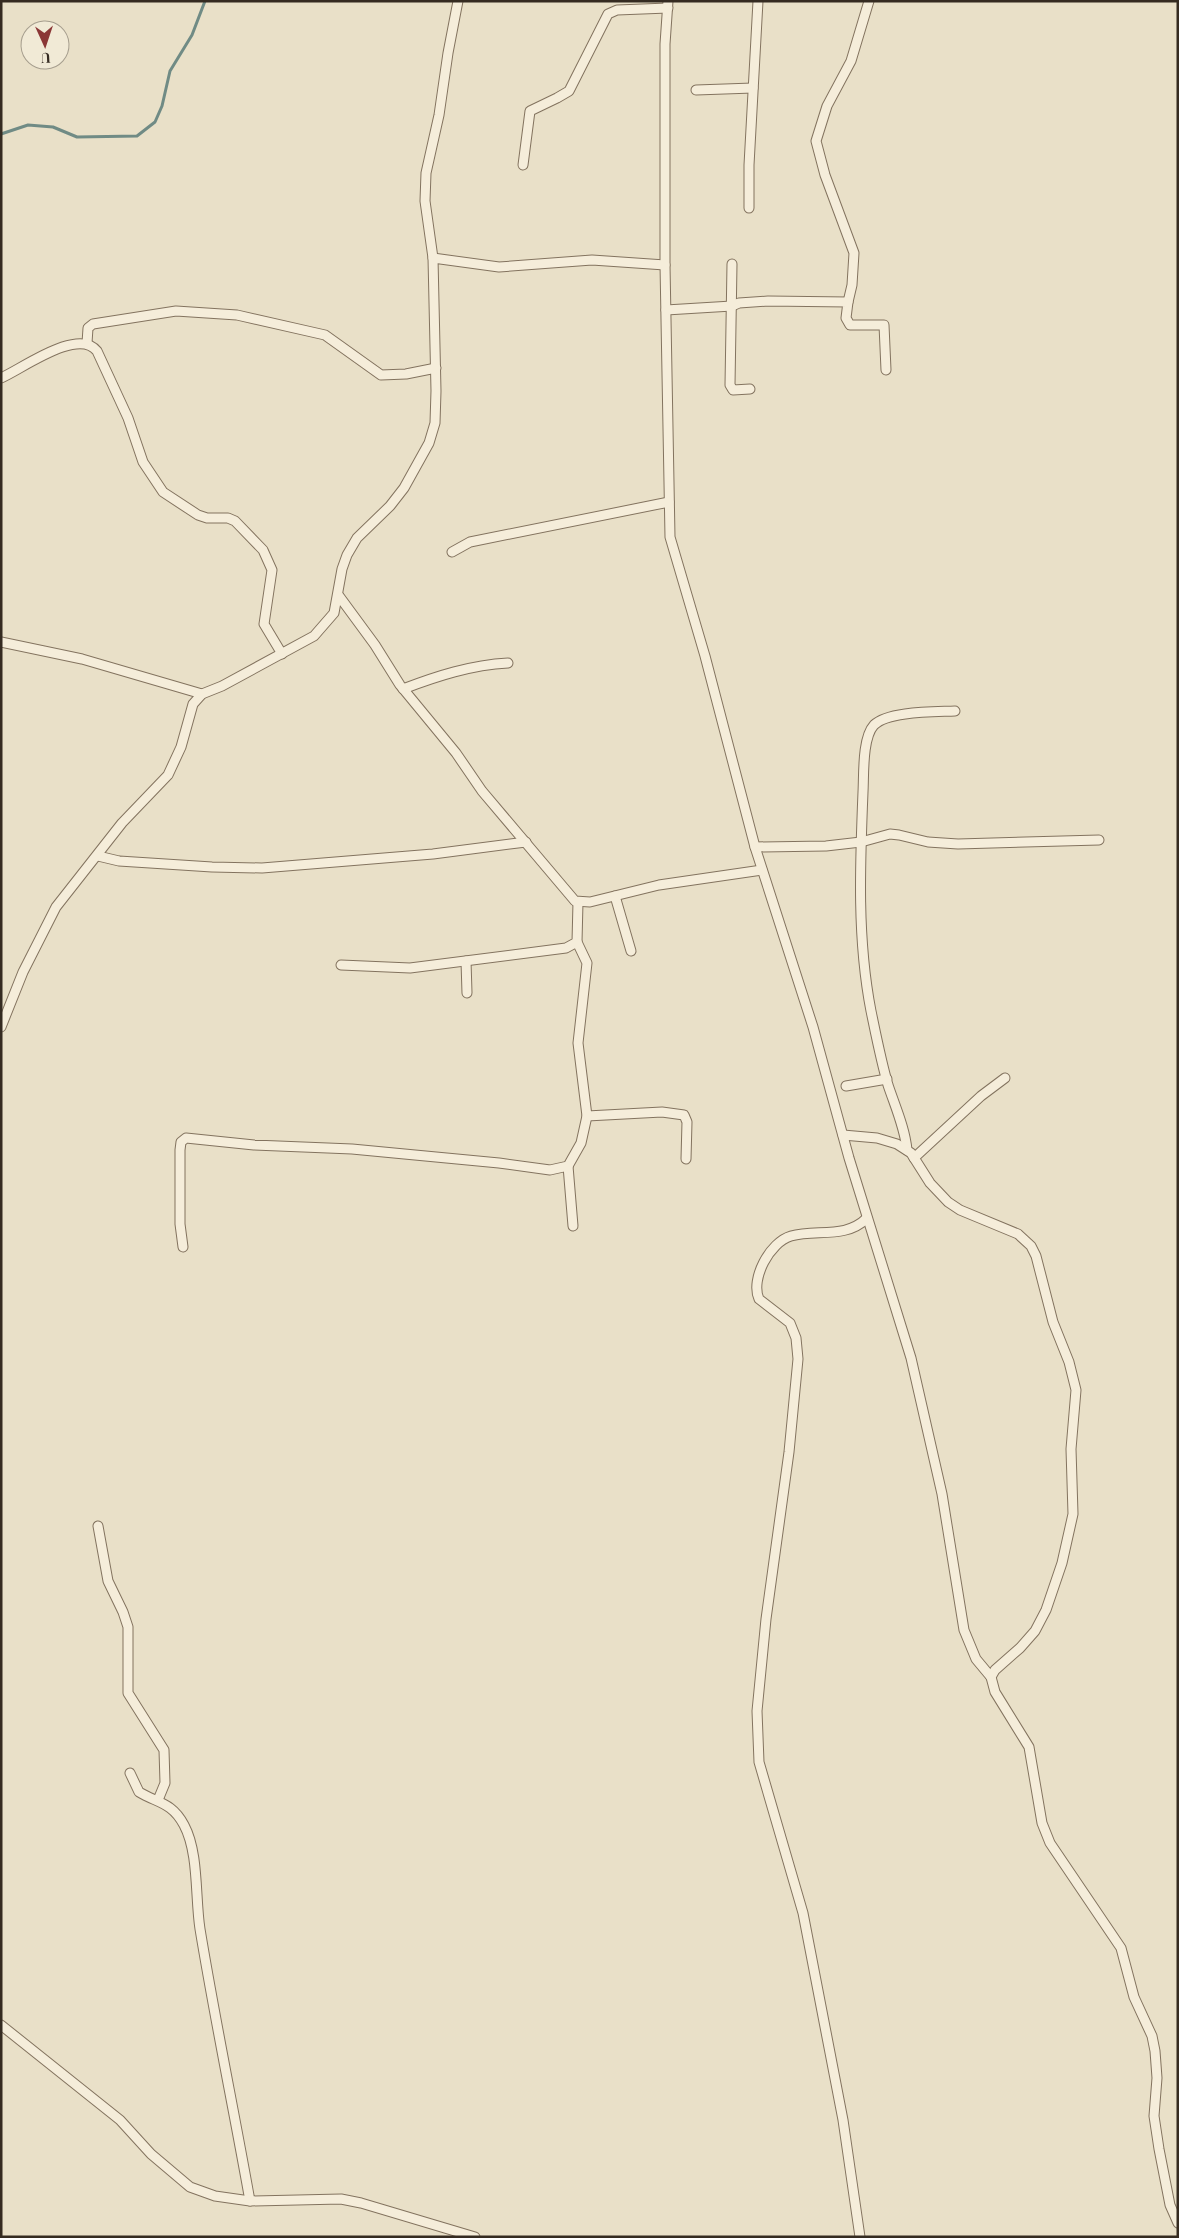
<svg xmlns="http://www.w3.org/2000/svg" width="1179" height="2238" font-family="'Playfair Display',serif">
	<rect width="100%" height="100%" fill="#e9e0c8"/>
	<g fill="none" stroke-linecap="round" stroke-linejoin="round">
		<polyline stroke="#708b85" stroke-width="3" points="1,134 28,125 53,127 77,137 137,136 155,122 162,106 170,71 192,35 205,1"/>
		<defs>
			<g id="street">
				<polyline points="668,1 665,44 665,265 670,537 705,656 755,847 813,1027 849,1158 911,1358 942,1494 964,1630 976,1659 991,1677"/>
				<polyline points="696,90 753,88"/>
				<polyline points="523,165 530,111 557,98 569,91 608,14 617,10 668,8"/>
				<polyline points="749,208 749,165 758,1"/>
				<polyline points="433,258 425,201 426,173 439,115 448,53 458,1"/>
				<polyline points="732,264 730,385 733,390 750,389"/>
				<polyline points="848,302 852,285 854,253 825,175 816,141 827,106 851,61 869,1"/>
				<polyline points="666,310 732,306 739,303 768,301 848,302 846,318 850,325 884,325 886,370"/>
				<polyline points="87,343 88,328 93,324 176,311 237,315 325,335 381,375 406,374 436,368"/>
				<path d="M1 378C22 369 78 327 97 351L128 418 143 462 163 492 198 515 207 518H228L235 521 263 550 272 570 264 624 282 654"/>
				<polyline points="452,552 470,542 669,502"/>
				<polyline points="339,596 375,645 400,685 456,753 482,791 575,901 590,902 659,885 762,870"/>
				<polyline points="1,642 82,659 202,694"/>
				<path d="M403 689C437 676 471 665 508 663"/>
				<polyline points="755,847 826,846 861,842 890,834 899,835 928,842 958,844 1099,840"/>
				<polyline points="98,856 119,861 212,867 262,868 433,854 526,842"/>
				<polyline points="615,896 631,951"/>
				<polyline points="466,961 467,993"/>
				<polyline points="341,965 410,968 566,948 577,942 578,902"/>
				<polyline points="1,1027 23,972 56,907 122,823 168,775 181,747 193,704 202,694 222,686 314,636 334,613 342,569 347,555 357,538 390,506 404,488 429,443 435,423 436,391 433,258 499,267 592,260 665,265"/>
				<polyline points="846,1086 887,1079"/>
				<polyline points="587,1116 662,1112 684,1115 687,1122 686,1159"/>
				<polyline points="843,1135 877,1138 897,1144 911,1153 930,1183 948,1202 960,1210 1018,1234 1031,1246 1036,1256 1053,1322 1069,1362 1076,1390 1071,1449 1073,1514 1062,1563 1046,1610 1035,1631 1020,1648 995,1670 991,1677 995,1692 1029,1747 1042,1823 1050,1843 1121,1948 1134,1997 1152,2036 1155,2051 1157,2078 1154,2116 1159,2149 1170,2205 1178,2223"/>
				<path d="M907 1150C905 1128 895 1106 888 1085 881 1061 876 1035 871 1011 857 939 860 865 863 792 864 775 862 738 874 725 888 711 935 712 955 711"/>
				<polyline points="914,1158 981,1096 1005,1078"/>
				<polyline points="568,1166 573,1226"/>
				<polyline points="183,1247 180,1224 180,1150 181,1142 186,1138 254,1145 352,1149 499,1163 550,1170 568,1166 581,1143 587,1116 578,1043 587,963 577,942"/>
				<polyline points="98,1526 108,1581 123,1612 128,1627 128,1693 164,1750 165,1783 158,1800"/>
				<path d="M130 1773 139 1792C157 1803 172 1802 184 1825 199 1853 195 1897 200 1929 215 2020 234 2111 250 2201"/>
				<polyline points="1,2025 120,2120 151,2154 190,2187 215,2196 250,2201 341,2199 361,2203 475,2237"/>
				<path d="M860 2237 843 2120 803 1913 759 1762 757 1711 766 1619 789 1452 798 1359 796 1338 790 1323 759 1299C750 1279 770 1242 791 1236 817 1229 846 1239 867 1218"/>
			</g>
		</defs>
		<use href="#street" stroke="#83735f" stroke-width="11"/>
		<use href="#street" stroke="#f5edda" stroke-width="9"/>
	</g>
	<rect width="1179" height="2238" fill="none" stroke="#352b21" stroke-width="5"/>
	<g transform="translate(45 45) rotate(177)"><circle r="24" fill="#f1ead6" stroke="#a69e8e"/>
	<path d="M0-4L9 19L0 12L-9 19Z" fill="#8b3736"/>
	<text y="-8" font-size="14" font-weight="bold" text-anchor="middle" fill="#352b21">U</text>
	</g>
</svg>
